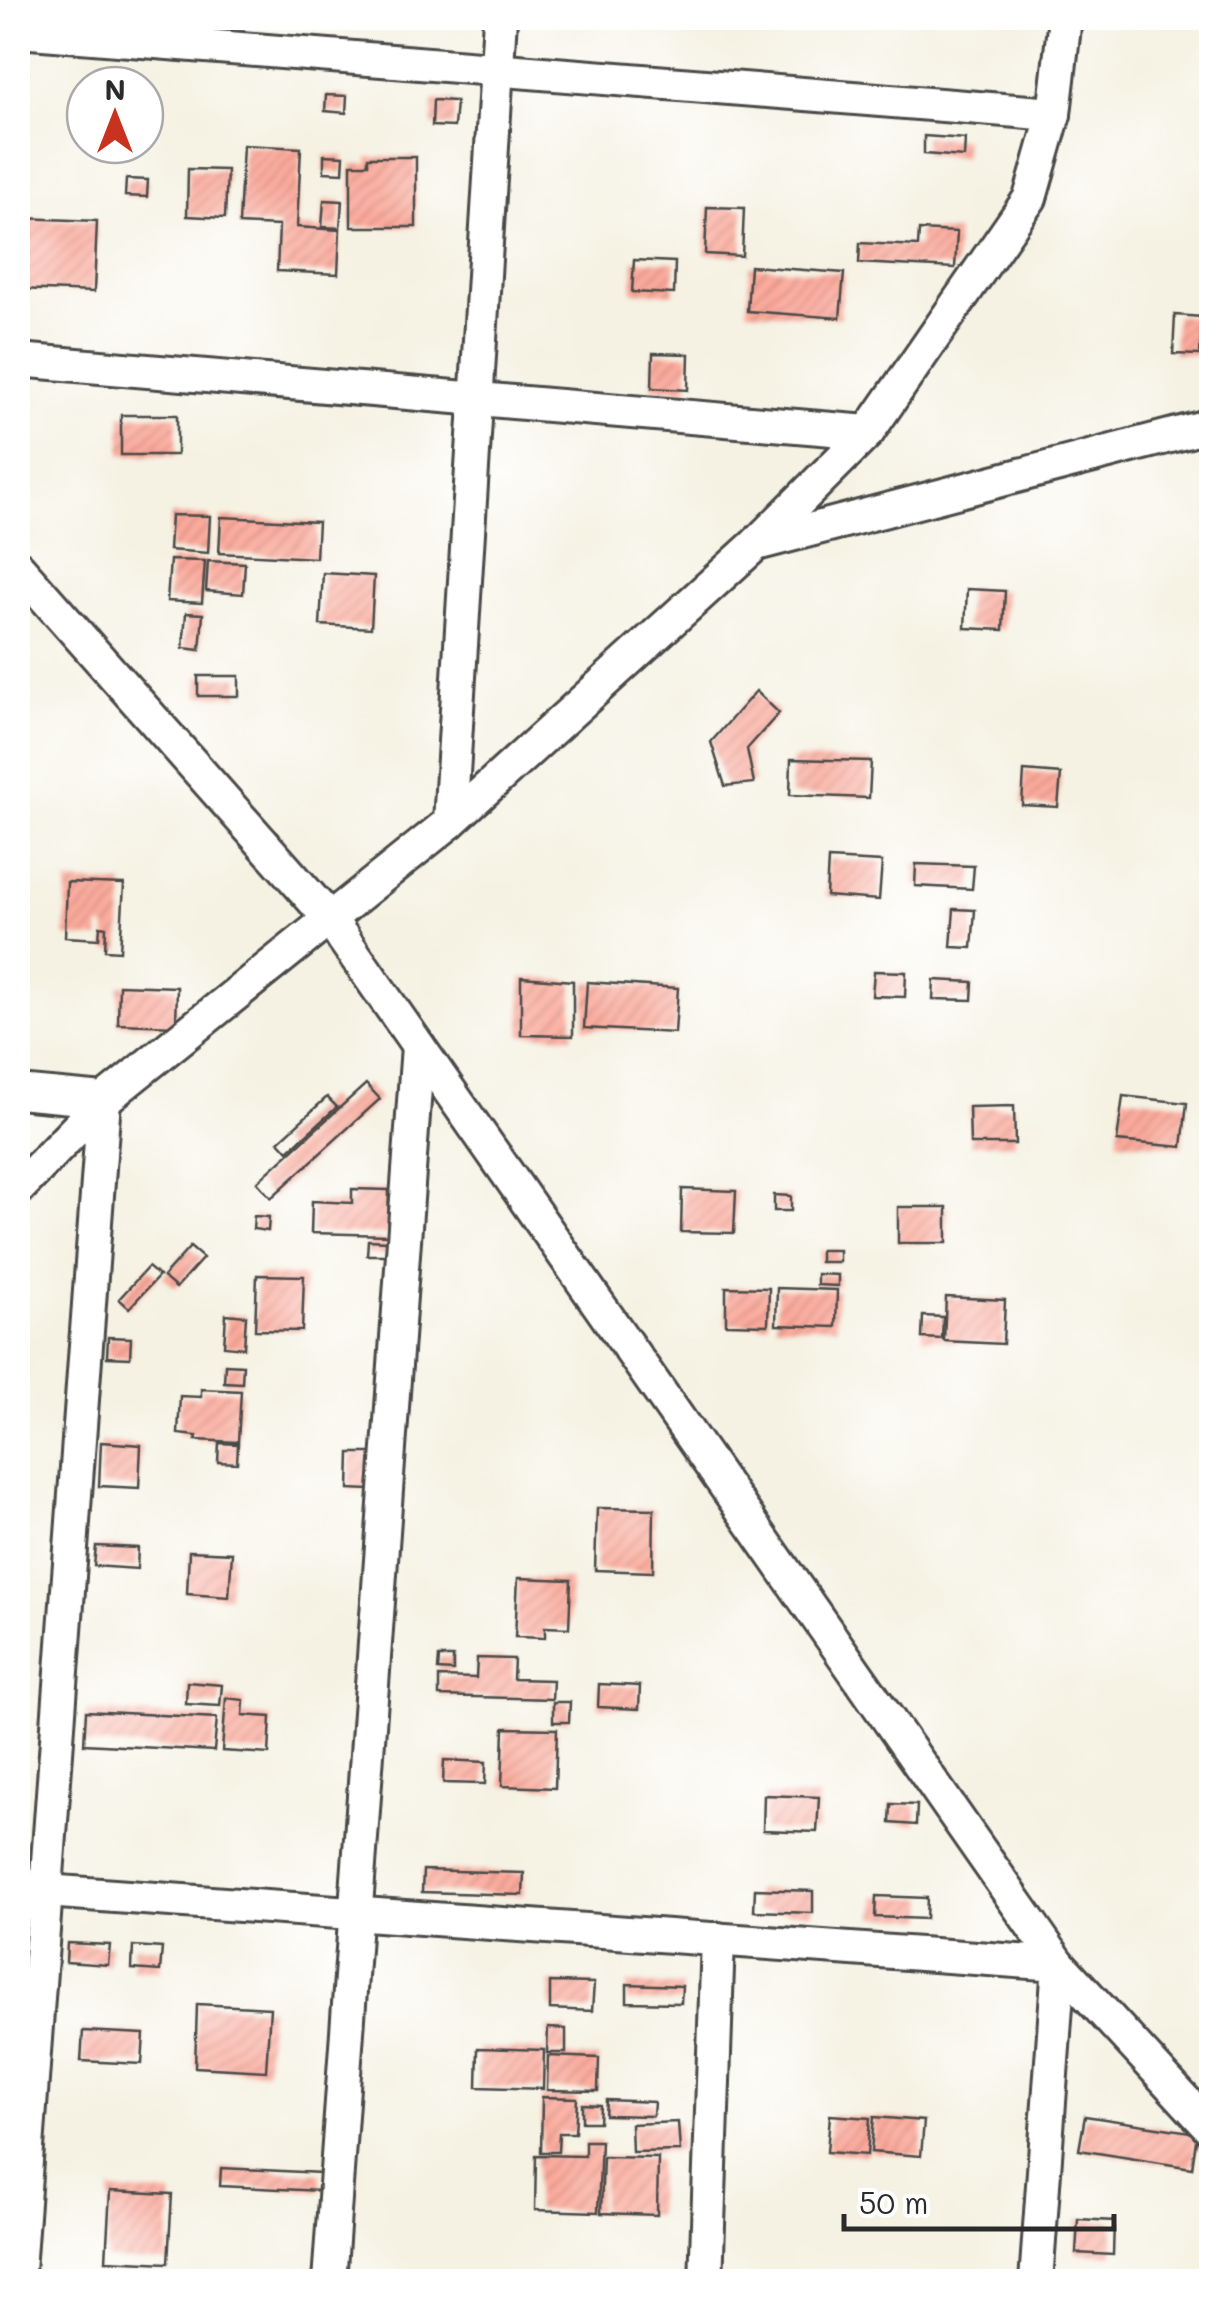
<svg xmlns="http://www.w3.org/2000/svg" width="1229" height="2299" font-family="Mali,sans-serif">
	<defs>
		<pattern id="building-hatch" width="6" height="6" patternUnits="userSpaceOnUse" patternTransform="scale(2.5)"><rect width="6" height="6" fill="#fbaa9b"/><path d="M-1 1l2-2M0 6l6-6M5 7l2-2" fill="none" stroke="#d79286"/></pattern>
	</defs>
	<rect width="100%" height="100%" fill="#fff"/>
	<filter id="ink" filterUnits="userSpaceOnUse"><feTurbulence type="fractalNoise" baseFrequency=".01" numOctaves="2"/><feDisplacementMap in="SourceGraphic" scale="20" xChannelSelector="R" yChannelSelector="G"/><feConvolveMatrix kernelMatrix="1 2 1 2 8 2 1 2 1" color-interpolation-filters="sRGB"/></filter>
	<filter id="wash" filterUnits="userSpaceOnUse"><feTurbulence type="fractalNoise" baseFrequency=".0048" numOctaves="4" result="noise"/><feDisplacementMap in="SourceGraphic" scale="40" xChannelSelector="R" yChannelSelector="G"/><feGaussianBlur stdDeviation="2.25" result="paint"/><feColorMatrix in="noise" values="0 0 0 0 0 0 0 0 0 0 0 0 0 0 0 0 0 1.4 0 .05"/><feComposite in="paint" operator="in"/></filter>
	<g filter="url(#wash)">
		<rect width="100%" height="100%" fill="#f5f2e3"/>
		<g id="blocks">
			<g fill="url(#building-hatch)">
				<polygon points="18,74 28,74 25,104 18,104"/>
				<polygon points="326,95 347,96 346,113 325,111"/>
				<polygon points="433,100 456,101 454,127 432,126"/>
				<polygon points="924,136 965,139 964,157 924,154"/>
				<polygon points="243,145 301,148 297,227 340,230 338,274 277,271 279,226 239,224"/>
				<polygon points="324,155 344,156 343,173 324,172"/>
				<polygon points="368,157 416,157 416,227 351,227 351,164 368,164"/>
				<polygon points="188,169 227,170 225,218 187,216"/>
				<polygon points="126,179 148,180 147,197 125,196"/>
				<polygon points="324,200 342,201 340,228 322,227"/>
				<polygon points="707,207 744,208 742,256 705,254"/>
				<polygon points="21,218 97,221 94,292 19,289"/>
				<polygon points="919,230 957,232 955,268 859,263 860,243 918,246"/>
				<polygon points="634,260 675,262 674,294 632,292"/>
				<polygon points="750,266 844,273 840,318 747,311"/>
				<polygon points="1175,315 1202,317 1200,355 1173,354"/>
				<polygon points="653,353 689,354 688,390 652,388"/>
				<rect x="121" y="415" width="56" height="40"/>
				<polygon points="171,515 210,516 208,553 169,550"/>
				<polygon points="221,517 318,522 316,558 219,553"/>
				<polygon points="170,560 205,561 202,603 167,601"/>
				<polygon points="208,561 245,563 243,594 206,591"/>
				<polygon points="323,573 374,576 371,628 320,625"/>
				<polygon points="967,589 1005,591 1003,630 965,628"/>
				<polygon points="186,613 203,614 200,650 183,648"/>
				<rect x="198" y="676" width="41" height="20"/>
				<polygon points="756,691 779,713 747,749 754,783 725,786 711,742"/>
				<polygon points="18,747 27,748 26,768 18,768"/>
				<polygon points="791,759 871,761 869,798 790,795"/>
				<polygon points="1024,771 1061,774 1058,807 1022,805"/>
				<polygon points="828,859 882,862 879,900 826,896"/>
				<polygon points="916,864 974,866 972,889 915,886"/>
				<polygon points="67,882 124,884 120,951 105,950 106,927 100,926 99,939 65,937"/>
				<polygon points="954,909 975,910 972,948 951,947"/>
				<polygon points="874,971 906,972 905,997 872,996"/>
				<polygon points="521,977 573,981 573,1036 521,1035"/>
				<polygon points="934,980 973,982 972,1000 933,999"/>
				<polygon points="587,982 678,988 675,1033 584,1028"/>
				<polygon points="119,985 177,987 176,1026 118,1024"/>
				<polygon points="366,1084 380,1099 271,1198 257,1182"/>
				<polygon points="1123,1096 1187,1103 1182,1147 1117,1141"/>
				<polygon points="327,1097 337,1107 288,1151 279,1141"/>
				<polygon points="1014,1106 1015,1144 970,1144 969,1107"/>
				<polygon points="352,1189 389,1190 388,1235 311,1233 312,1201 352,1203"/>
				<polygon points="682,1189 736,1191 734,1233 681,1232"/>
				<polygon points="774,1195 791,1196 791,1211 774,1211"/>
				<rect x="898" y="1207" width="49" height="36"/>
				<polygon points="254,1216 269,1217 268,1231 253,1229"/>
				<polygon points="368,1240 387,1241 387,1255 367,1255"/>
				<polygon points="190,1247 203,1258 176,1288 163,1277"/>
				<rect x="820" y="1250" width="19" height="12"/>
				<polygon points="148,1267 159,1276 129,1308 119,1299"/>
				<polygon points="817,1274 838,1275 838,1286 817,1285"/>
				<polygon points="257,1275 304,1276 302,1331 255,1330"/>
				<polygon points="726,1287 769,1288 768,1325 726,1324"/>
				<polygon points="777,1288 837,1290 836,1327 776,1325"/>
				<polygon points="946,1297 1005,1300 1003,1344 944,1341"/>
				<polygon points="226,1314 246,1316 244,1348 224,1346"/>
				<polygon points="923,1316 943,1317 942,1339 922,1338"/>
				<polygon points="108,1337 131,1338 130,1358 107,1357"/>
				<polygon points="225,1364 243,1365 242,1383 224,1382"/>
				<polygon points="201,1389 241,1391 238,1442 196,1440 197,1436 178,1434 180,1396 201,1397"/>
				<polygon points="101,1442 141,1445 139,1488 99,1486"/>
				<polygon points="219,1443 238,1444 237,1463 218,1462"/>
				<polygon points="350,1453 371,1453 370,1490 349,1489"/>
				<polygon points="597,1508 654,1509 653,1572 595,1570"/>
				<polygon points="96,1546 138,1548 137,1569 94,1566"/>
				<polygon points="189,1551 232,1553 229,1597 187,1594"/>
				<polygon points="518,1578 571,1580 569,1628 545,1627 545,1638 515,1637"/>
				<polygon points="439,1657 453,1657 453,1671 438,1670"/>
				<polygon points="477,1658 514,1659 513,1679 553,1680 552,1699 439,1696 439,1677 476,1678"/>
				<polygon points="187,1682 222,1685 220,1706 186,1704"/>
				<polygon points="599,1684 640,1686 639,1709 598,1707"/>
				<polygon points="226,1698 244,1700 243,1715 271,1717 269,1754 222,1751"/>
				<polygon points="553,1702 570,1702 569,1722 553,1722"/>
				<polygon points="86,1711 217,1718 214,1751 84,1744"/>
				<polygon points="504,1728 557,1729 555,1788 502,1786"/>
				<polygon points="444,1760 486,1762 485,1784 443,1783"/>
				<polygon points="764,1795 819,1797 817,1832 763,1830"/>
				<polygon points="891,1804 917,1805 916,1825 890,1823"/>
				<polygon points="423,1870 524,1873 523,1895 422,1892"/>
				<polygon points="755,1889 813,1891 813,1913 754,1911"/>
				<polygon points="876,1896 927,1898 926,1919 875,1917"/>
				<polygon points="67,1943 110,1945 108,1965 66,1962"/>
				<polygon points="133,1946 162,1948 160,1971 132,1969"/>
				<polygon points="550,1982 594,1983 592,2011 550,2009"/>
				<polygon points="627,1984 682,1986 681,2003 627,2002"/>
				<polygon points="197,2004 270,2008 266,2071 195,2067"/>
				<polygon points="548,2028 566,2029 566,2053 547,2053"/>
				<polygon points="83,2031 144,2034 142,2064 81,2061"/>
				<polygon points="478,2048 544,2050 543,2089 477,2087"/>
				<polygon points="548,2056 599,2058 598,2091 547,2090"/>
				<polygon points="542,2097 577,2098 575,2133 559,2133 558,2152 541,2152"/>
				<polygon points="606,2100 654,2102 653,2116 605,2115"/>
				<polygon points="582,2104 600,2105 599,2122 582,2122"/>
				<polygon points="830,2115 870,2118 867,2155 827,2152"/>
				<polygon points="1085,2116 1197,2133 1192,2168 1079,2150"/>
				<polygon points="874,2117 924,2121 921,2156 871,2152"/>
				<polygon points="678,2122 680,2151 632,2152 631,2124"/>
				<polygon points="585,2141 601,2141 598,2212 535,2210 536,2155 585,2156"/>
				<polygon points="603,2157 658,2158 657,2215 601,2213"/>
				<polygon points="221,2168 321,2173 321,2191 220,2186"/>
				<polygon points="110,2191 172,2194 168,2263 106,2260"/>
				<polygon points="1078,2219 1114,2221 1113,2255 1076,2253"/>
			</g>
		</g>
	</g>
	<g filter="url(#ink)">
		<use href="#blocks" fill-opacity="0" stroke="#494947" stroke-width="2.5"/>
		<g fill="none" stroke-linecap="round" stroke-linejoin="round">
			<defs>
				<g id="street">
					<polyline points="18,31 1054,114"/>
					<polyline points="18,360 868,432"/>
					<polyline points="756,544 1212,425"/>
					<polyline points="18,567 329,918 1059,1964 1212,2130"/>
					<polyline points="450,822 500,18"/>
					<polyline points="18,1092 104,1100 18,2270"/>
					<polyline points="18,1189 104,1100 450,822 756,544 868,432 1030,198 1054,114 1065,18"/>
					<polyline points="18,1889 1059,1964 1036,2282"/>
					<polyline points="329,2282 418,1046"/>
					<polyline points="706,2282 718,1939"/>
				</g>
			</defs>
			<use href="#street" stroke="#494947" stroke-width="38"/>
			<use href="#street" stroke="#fff" stroke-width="32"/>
		</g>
	</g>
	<rect width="1229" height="2299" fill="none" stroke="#fff" stroke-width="60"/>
	<g transform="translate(115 115)"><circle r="48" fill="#ffffff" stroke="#aaaaaa" stroke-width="2.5"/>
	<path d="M0-8L18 38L0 25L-18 38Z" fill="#c8321e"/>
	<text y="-15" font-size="28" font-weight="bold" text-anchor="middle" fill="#2b2b2b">N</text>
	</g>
	<path d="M844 2214v15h270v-15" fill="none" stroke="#2b2b2b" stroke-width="5"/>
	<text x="859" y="2214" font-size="30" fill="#2b2b2b" stroke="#ffffff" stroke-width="8" paint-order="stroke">50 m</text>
</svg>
